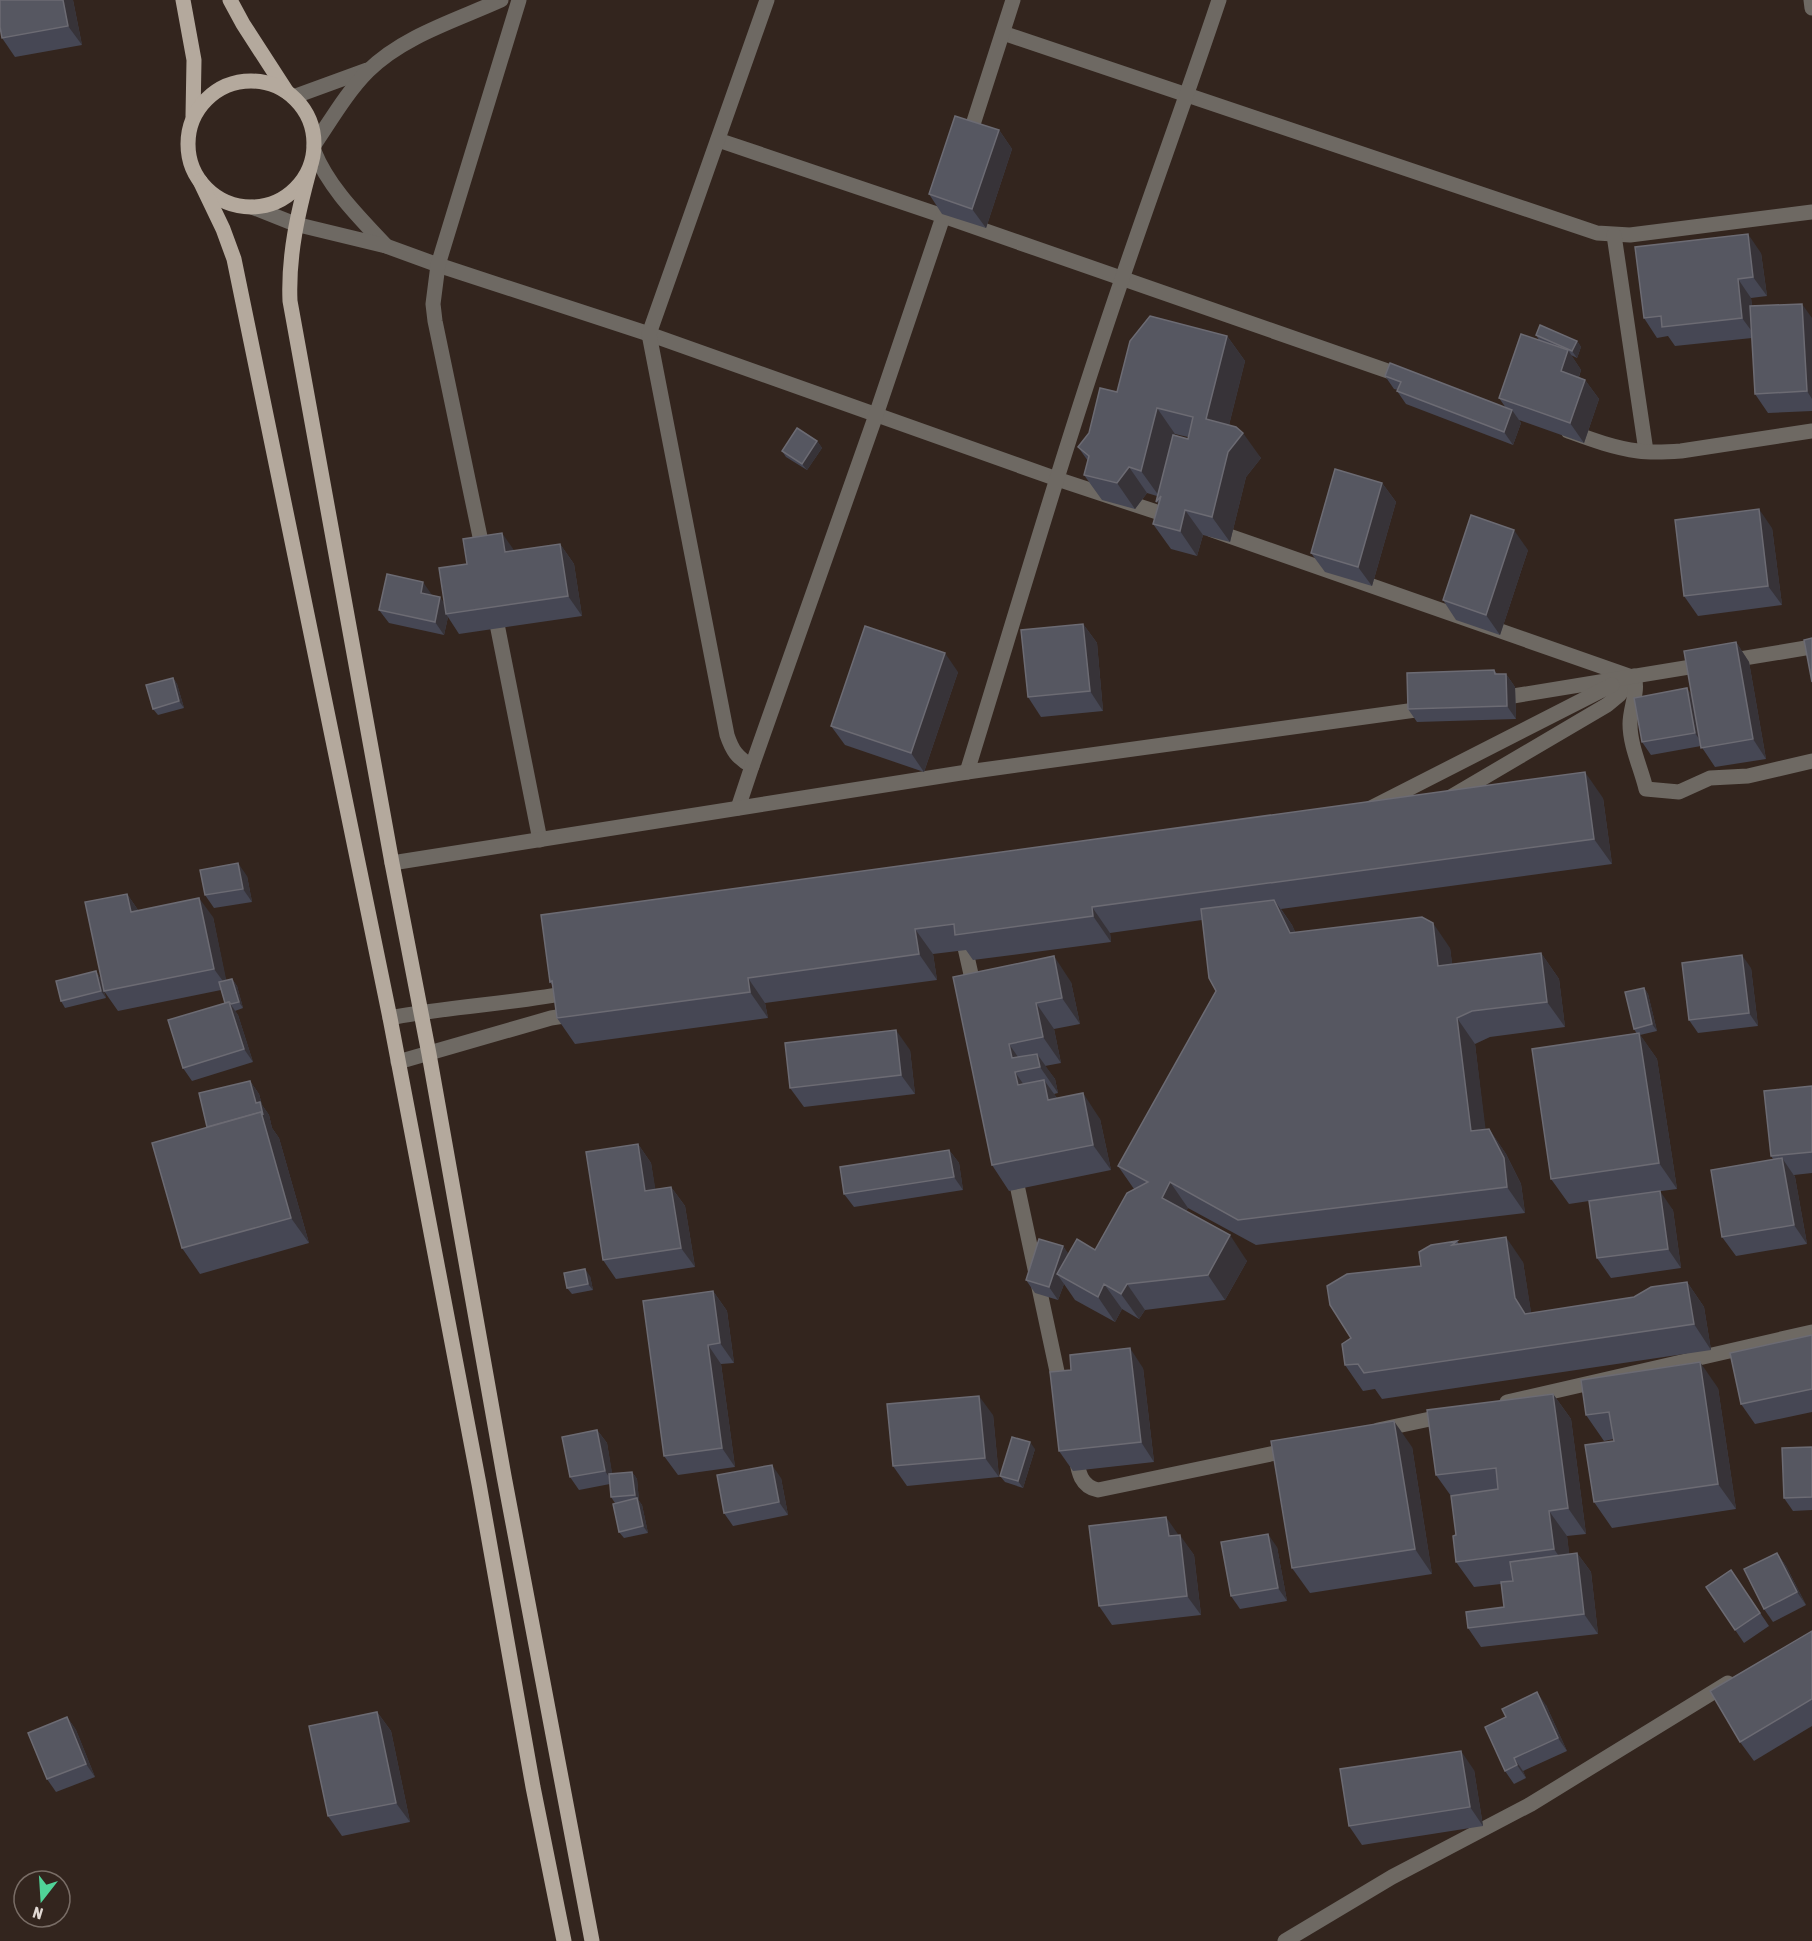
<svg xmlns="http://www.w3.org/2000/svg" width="1812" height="1941" font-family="'Asap Condensed',sans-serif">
	<rect width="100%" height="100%" fill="#33251e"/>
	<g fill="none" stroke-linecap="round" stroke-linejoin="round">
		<g stroke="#6e6963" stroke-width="15">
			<polyline points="1811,0 1812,8"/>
			<polyline points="1003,33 1597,233 1630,235 1812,212"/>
			<polyline points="293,97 367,70"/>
			<polyline points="718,140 943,216 1405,377"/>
			<polyline points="968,140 1013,0"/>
			<path d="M314 145C331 120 347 92 368 71 403 36 457 20 501 0"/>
			<path d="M314 151C329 188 359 217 386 246"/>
			<polyline points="252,207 295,224 386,246 438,265 649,334 1057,479 1175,518"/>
			<polyline points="1614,235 1646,451"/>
			<path d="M1568 431C1590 439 1614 448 1638 451 1652 453 1667 452 1681 451L1812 431"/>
			<polyline points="1212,530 1632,677 1619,695 1607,705 1449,798"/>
			<polyline points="484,556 435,321 433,304 438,265 519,0"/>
			<polyline points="494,609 540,840"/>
			<path d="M1634 676C1639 692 1630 707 1630 724 1630 746 1641 768 1646 789L1679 792 1710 778 1748 776 1812 761"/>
			<polyline points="1495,699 1812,647"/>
			<path d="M752 766C737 758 732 750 727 735L649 334 767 0"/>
			<path d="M967 772C1018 607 1066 442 1122 279 1154 185 1188 93 1219 0"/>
			<polyline points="738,808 752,766 876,415 946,208"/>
			<polyline points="1369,809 1612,685"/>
			<polyline points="392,863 967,772 1430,708"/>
			<polyline points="961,930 975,992"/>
			<path d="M390 1018C450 1006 512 1004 573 992"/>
			<polyline points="398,1062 551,1018 577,1014"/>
			<polyline points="1014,1171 1061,1390"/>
			<polyline points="1507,1402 1812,1332"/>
			<polyline points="1378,1430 1449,1415"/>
			<path d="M1075 1452C1078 1469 1079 1486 1098 1490L1290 1450"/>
			<polyline points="1285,1941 1392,1877 1531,1804 1728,1683"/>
		</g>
		<g stroke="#b4a99d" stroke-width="15">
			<polyline points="183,0 194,60 193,116"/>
			<polyline points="230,0 243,24 287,92"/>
			<circle cx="251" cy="144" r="63"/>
			<path d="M310 168C298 212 288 255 290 301L392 863 429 1054 504 1476 592 1941"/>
			<polyline points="200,181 223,229 234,259 390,1018 479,1484 533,1787 564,1941"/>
		</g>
	</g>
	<g fill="#464754" fill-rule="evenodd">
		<polygon points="73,0 82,45 15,57 2,38"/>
		<polygon points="999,130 1012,149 986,228 942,214 929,194"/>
		<polygon points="1761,253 1767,296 1751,298 1752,306 1812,318 1812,411 1768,413 1755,394 1752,338 1675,346 1668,336 1657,338 1644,318"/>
		<polygon points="1536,335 1577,341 1581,347 1577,358 1571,355 1581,370 1579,377 1585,380 1599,399 1584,443 1519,420 1521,423 1513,445 1406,404 1397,391 1398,390 1394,389 1385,376 1506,408 1499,398 1539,340"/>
		<path d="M1227 336 1245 361 1229 425 1261 458 1246 477 1230 542 1203 535 1197 556 1171 549 1153 524 1158 506 1157 496 1147 493 1135 509 1102 500 1084 475 1088 461 1078 447 1089 433 1117 392ZM1175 434 1188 437V439L1174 435Z"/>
		<polygon points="817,441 822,448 807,470 786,457 782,451"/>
		<polygon points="1382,483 1396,502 1372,586 1325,572 1311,553"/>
		<polygon points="1772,528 1782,605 1698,616 1684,596"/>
		<polygon points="560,544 574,564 582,616 459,634 448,617 444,635 389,623 379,610 432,595 444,603 467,564"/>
		<polygon points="1528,550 1500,635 1456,620 1443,600"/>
		<polygon points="1083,624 1097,643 1103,711 1041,717 1028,697"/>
		<polygon points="1736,642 1749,662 1766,759 1715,767 1701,746 1651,755 1642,742 1692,695"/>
		<polygon points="1494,670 1497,674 1506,674 1515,687 1516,719 1417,722 1408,709"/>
		<polygon points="958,672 924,772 845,745 831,726"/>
		<polygon points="173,678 177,684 184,708 158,715 153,709"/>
		<polygon points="1603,798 1612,864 1281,909 1292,925 1295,932 1450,948 1452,964 1541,953 1559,979 1565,1027 1490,1037 1475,1044 1485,1129 1489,1129 1506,1154 1521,1184 1525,1213 1256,1245 1188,1208 1186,1211 1247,1261 1225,1300 1145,1310 1139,1319 1122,1309 1115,1322 1075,1300 1064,1284 1058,1300 1035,1293 1026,1280 1063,1246 1068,1254 1095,1250 1134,1189 1118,1166 1216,991 1202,920 1110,933 1111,942 973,960 966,950 933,954 937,980 765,1003 768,1018 575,1044 557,1018 553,986 550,982"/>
		<polygon points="247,876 252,902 214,908 205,895"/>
		<polygon points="127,894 138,910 213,917 226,981 232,979 237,986 243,1008 235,1011 238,1015 253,1062 192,1081 183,1068 225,1003 221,990 118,1011 104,991"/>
		<polygon points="1751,968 1758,1026 1698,1033 1689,1020"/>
		<polygon points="96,971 100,978 106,998 65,1008 61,1001"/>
		<polygon points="953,977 1071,982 1080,1024 1054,1029 1061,1063 1045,1066 1055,1079 1058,1093 1054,1094 1057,1098 1100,1119 1111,1170 1009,1191 992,1165"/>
		<polygon points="1644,988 1648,994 1657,1031 1640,1035 1657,1059 1677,1189 1654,1192 1673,1210 1681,1268 1611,1278 1597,1258 1589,1201 1569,1204 1551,1179 1637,1034 1634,1029"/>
		<polygon points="910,1050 915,1094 804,1107 790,1088"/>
		<polygon points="250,1081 259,1094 262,1105 269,1115 272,1128 279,1138 309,1243 200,1274 182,1248 207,1127"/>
		<polygon points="1812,1086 1812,1173 1794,1175 1795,1177 1807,1244 1736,1256 1722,1237 1773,1159 1771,1156"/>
		<polygon points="638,1144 651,1163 655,1189 671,1187 685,1206 695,1267 616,1279 603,1260"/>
		<polygon points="949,1150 959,1163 963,1190 854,1207 844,1194"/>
		<polygon points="1457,1241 1459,1244 1523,1262 1531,1313 1634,1297 1687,1282 1704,1307 1711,1350 1382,1399 1375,1389 1363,1391 1345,1365 1351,1338 1421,1266"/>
		<polygon points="590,1276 593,1290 572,1294 567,1288"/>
		<polygon points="713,1291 727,1311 734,1363 721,1364 735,1467 678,1475 664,1456"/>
		<polygon points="1812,1335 1812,1412 1755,1424 1741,1404"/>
		<polygon points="1143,1368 1154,1462 1073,1471 1059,1451"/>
		<polygon points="1718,1388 1736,1509 1612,1528 1594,1502 1614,1439 1604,1441 1586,1415"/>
		<polygon points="1553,1394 1571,1419 1586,1534 1567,1536 1569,1554 1577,1553 1591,1572 1598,1634 1481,1647 1468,1628 1504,1607 1501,1584 1474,1587 1456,1562 1456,1535 1451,1496 1436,1475"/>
		<polygon points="993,1415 999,1477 907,1486 893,1466"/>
		<polygon points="597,1430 607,1443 612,1474 632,1472 637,1479 639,1501 642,1505 648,1533 624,1538 619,1532 615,1503 611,1497 610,1484 579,1490 570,1477"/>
		<polygon points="1412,1447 1432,1574 1310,1593 1292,1568"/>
		<polygon points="1812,1447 1812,1510 1793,1511 1784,1498"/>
		<polygon points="1035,1449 1023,1488 1005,1482 1000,1476"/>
		<polygon points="781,1478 788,1515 733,1526 724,1513"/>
		<polygon points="1179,1535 1194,1555 1201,1615 1112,1625 1099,1606"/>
		<polygon points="1277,1547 1287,1601 1240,1609 1231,1596"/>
		<polygon points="1777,1553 1786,1566 1806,1605 1773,1622 1764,1609"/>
		<polygon points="1731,1570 1769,1626 1744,1643 1706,1587"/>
		<polygon points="1812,1631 1812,1726 1754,1761 1740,1742"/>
		<polygon points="1546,1705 1567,1751 1523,1771 1526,1778 1514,1784 1505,1771"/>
		<polygon points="377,1712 391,1731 410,1822 342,1836 328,1816"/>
		<polygon points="67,1717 76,1730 95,1777 56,1792 47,1779"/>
		<polygon points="1474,1770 1483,1826 1362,1845 1349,1826"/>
	</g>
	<g fill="#373338">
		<polygon points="63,0 73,0 82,45 68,26"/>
		<polygon points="999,130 1012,149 986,228 972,209"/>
		<polygon points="1748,234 1761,253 1767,296 1753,277"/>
		<polygon points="1738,279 1751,298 1756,337 1742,318"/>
		<polygon points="1802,304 1812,318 1812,399 1807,391"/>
		<polygon points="1227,336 1245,361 1224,445 1206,419"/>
		<polygon points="1577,341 1581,347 1577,358 1572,351"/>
		<polygon points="1568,350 1581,370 1574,390 1561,371"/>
		<polygon points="1585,380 1599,399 1584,443 1570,423"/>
		<polygon points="1157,408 1175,434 1159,496 1141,471"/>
		<polygon points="1512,410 1521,423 1513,445 1504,432"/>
		<polygon points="1243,433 1261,458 1246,477 1230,542 1212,517 1228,452"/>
		<polygon points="817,441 822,448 807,470 802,464"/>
		<polygon points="1129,467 1147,493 1135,509 1117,483"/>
		<polygon points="1382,483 1396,502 1372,586 1358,567"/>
		<polygon points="1759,509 1772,528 1782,605 1768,586"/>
		<polygon points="1185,510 1203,535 1197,556 1180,531"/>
		<polygon points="1514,530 1528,550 1500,635 1486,615"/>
		<polygon points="502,533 516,553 505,552"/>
		<polygon points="560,544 574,564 582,616 568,596"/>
		<polygon points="423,582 432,595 421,593"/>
		<polygon points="440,597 449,610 446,614 448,617 444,635 435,622"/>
		<polygon points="1083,624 1097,643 1103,711 1090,691"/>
		<polygon points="1736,642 1749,662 1766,759 1753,739"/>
		<polygon points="945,653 958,672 924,772 911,753"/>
		<polygon points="1506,674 1515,687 1516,719 1507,706"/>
		<polygon points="173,678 177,684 184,708 179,701"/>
		<polygon points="1687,688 1696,701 1704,746 1695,733"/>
		<polygon points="1585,772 1603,798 1612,864 1594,839"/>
		<polygon points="238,863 247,876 252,902 243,889"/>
		<polygon points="127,894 140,913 131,912"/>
		<polygon points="199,898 213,917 228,988 214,969"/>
		<polygon points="1274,900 1292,925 1308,958 1290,933"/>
		<polygon points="1092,907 1110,933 1111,942 1093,916"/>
		<polygon points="1433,923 1450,948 1456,991 1438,966"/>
		<polygon points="915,929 933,954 937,980 919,954"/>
		<polygon points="1541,953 1559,979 1565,1027 1547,1002"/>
		<polygon points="1742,955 1751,968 1758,1026 1749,1013"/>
		<polygon points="1054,956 1071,982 1080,1024 1062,998"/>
		<polygon points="96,971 100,978 106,998 101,991"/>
		<polygon points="748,978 765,1003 768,1018 750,992"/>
		<polygon points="232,979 237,986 243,1008 239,1002"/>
		<polygon points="1644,988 1648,994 1657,1031 1652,1024"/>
		<polygon points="229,1002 238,1015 253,1062 244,1049"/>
		<polygon points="1036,1003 1054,1029 1061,1063 1043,1037"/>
		<polygon points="1457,1018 1475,1044 1489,1156 1471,1131"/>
		<polygon points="896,1030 910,1050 915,1094 901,1075"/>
		<polygon points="1639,1033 1657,1059 1677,1189 1659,1163"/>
		<polygon points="1009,1044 1027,1070 1012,1058"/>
		<polygon points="1037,1054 1055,1079 1058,1093 1040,1067"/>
		<polygon points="1015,1072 1033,1098 1018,1085"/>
		<polygon points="1044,1080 1062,1105 1048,1100"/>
		<polygon points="250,1081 259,1094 262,1105 269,1115 272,1128 279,1138 309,1243 291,1218 256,1103"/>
		<polygon points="1083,1093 1100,1119 1111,1170 1093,1145"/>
		<polygon points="1489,1129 1506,1154 1521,1184 1525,1213 1507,1187"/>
		<polygon points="638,1144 651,1163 659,1210 645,1191"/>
		<polygon points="949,1150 959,1163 963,1190 954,1177"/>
		<polygon points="1782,1158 1795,1177 1807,1244 1794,1225"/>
		<polygon points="1170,1182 1188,1208 1180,1223 1162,1198"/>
		<polygon points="671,1187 685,1206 695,1267 681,1248"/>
		<polygon points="1660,1191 1673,1210 1681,1268 1668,1249"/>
		<polygon points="1230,1235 1247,1261 1225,1300 1208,1275"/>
		<polygon points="1506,1237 1523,1262 1533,1324 1525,1314 1515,1298"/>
		<polygon points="1063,1246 1072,1259 1057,1274 1064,1284 1058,1300 1049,1287"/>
		<polygon points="585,1269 590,1276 593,1290 588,1284"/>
		<polygon points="1687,1282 1704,1307 1711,1350 1694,1324"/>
		<polygon points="1104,1284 1122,1309 1115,1322 1098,1297"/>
		<polygon points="1127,1284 1145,1310 1139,1319 1121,1294"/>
		<polygon points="713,1291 727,1311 734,1363 720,1343"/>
		<polygon points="708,1345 721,1364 735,1467 722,1448"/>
		<polygon points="1130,1348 1143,1368 1154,1462 1141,1442"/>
		<polygon points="1700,1362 1718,1388 1736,1509 1718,1484"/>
		<polygon points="1553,1394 1571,1419 1586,1534 1568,1508"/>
		<polygon points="979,1396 993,1415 999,1477 985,1458"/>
		<polygon points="1394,1421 1412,1447 1432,1574 1415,1549"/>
		<polygon points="597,1430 607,1443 614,1484 605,1471"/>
		<polygon points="1030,1442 1035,1449 1023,1488 1018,1481"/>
		<polygon points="772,1465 781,1478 788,1515 779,1502"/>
		<polygon points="632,1472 637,1479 639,1501 635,1495"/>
		<polygon points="637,1498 642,1505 648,1533 643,1526"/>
		<polygon points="1549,1511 1567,1536 1572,1575 1554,1549"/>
		<polygon points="1166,1517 1180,1537 1169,1536"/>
		<polygon points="1268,1534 1277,1547 1287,1601 1278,1588"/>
		<polygon points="1180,1535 1194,1555 1201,1615 1187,1596"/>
		<polygon points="1577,1553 1591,1572 1598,1634 1584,1614"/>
		<polygon points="1777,1553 1786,1566 1806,1605 1797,1592"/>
		<polygon points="1537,1692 1546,1705 1567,1751 1558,1738"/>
		<polygon points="377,1712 391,1731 410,1822 396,1803"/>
		<polygon points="67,1717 76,1730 95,1777 86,1764"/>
		<polygon points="1461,1751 1474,1770 1483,1826 1470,1807"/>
		<polygon points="1514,1758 1523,1771 1526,1778 1517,1765"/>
	</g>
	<g fill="#565761" stroke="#6c6b73" stroke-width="1.5">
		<polygon points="0,0 63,0 68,26 2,38 0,27"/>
		<polygon points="955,116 999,130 972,209 929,194"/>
		<polygon points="1748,234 1753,277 1738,279 1742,318 1662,327 1661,316 1644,318 1635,247"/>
		<polygon points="1802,304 1807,391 1755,394 1750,306"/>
		<polygon points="1150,316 1227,336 1206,419 1236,427 1243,433 1228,452 1212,517 1185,510 1180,531 1153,524 1161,496 1156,502 1173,435 1188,439 1193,417 1157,408 1141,471 1129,467 1117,483 1084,475 1089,456 1078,447 1089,433 1100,388 1117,392 1130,341"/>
		<polygon points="1540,325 1577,341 1572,351 1536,335"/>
		<polygon points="1521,334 1568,350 1561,371 1585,380 1570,423 1499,398"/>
		<polygon points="1390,363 1512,410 1504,432 1397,391 1401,382 1385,376"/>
		<polygon points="797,428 817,441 802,464 782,451"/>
		<polygon points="1335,469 1382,483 1358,567 1311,553"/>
		<polygon points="1759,509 1768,586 1684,596 1675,520"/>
		<polygon points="1471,515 1514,530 1486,615 1443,600"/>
		<polygon points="502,533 505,552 560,544 568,596 446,614 439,568 467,564 463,539"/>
		<polygon points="387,574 423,582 421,593 440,597 435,622 379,610"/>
		<polygon points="1083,624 1090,691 1028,697 1021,630"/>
		<polygon points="865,626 945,653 911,753 831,726"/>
		<polygon points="1812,638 1812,682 1804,640"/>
		<polygon points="1736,642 1753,739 1701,748 1684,651"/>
		<polygon points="1494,670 1495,674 1506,674 1507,706 1408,709 1407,673"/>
		<polygon points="173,678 179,701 153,709 146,685"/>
		<polygon points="1687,688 1695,733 1642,742 1634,698"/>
		<polygon points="1585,772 1594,839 1092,907 1093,916 955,935 954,924 915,929 919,954 748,978 750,992 557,1018 552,981 550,982 541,915"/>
		<polygon points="238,863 243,889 205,895 200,870"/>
		<polygon points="127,894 131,912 199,898 214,969 104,991 85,902"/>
		<polygon points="1274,900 1290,933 1422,917 1433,923 1438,966 1541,953 1547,1002 1472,1011 1457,1018 1471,1131 1489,1129 1504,1158 1507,1187 1238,1220 1170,1182 1162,1198 1230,1235 1208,1275 1127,1284 1121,1294 1104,1284 1098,1297 1057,1274 1077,1239 1095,1250 1127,1193 1148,1182 1118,1166 1216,991 1209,978 1201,909"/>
		<polygon points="1742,955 1749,1013 1689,1020 1682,963"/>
		<polygon points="1054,956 1062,998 1036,1003 1043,1037 1009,1044 1012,1058 1037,1054 1040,1067 1015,1072 1018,1085 1044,1080 1048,1100 1083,1093 1093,1145 992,1165 953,977"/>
		<polygon points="96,971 101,991 61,1001 56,981"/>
		<polygon points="232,979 239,1002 231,1004 229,1002 225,1003 219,982"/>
		<polygon points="1644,988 1652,1024 1634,1029 1625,992"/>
		<polygon points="229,1002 244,1049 183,1068 168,1020"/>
		<polygon points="896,1030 901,1075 790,1088 785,1043"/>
		<polygon points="1639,1033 1659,1163 1551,1179 1532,1049"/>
		<polygon points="250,1081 256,1103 260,1102 263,1115 261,1112 207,1127 199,1093"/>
		<polygon points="1812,1086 1812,1152 1771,1156 1764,1091"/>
		<polygon points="261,1112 291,1218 182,1248 152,1143"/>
		<polygon points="638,1144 645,1191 671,1187 681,1248 603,1260 586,1152"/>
		<polygon points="949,1150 954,1177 844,1194 840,1167"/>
		<polygon points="1782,1158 1794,1225 1722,1237 1711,1170"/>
		<polygon points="1660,1191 1668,1249 1597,1258 1589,1201"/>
		<polygon points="1506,1237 1515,1298 1525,1314 1634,1297 1651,1287 1687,1282 1694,1324 1364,1373 1358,1364 1345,1365 1342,1344 1351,1338 1330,1305 1327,1286 1347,1274 1421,1266 1419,1252 1431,1245 1457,1241 1452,1245"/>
		<polygon points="1039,1239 1063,1246 1049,1287 1026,1280"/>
		<polygon points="585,1269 588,1284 567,1288 564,1273"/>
		<polygon points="713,1291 720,1343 708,1345 722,1448 664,1456 643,1301"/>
		<polygon points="1812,1335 1812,1389 1741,1404 1730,1353"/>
		<polygon points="1130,1348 1141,1442 1059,1451 1050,1372 1071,1370 1070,1355"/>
		<polygon points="1700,1362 1718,1484 1594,1502 1585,1445 1614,1441 1609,1412 1586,1415 1581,1380"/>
		<polygon points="1553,1394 1568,1508 1549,1511 1554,1549 1456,1562 1453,1536 1456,1535 1451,1496 1498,1489 1496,1468 1436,1475 1427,1410"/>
		<polygon points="979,1396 985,1458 893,1466 887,1404"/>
		<polygon points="1394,1421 1415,1549 1292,1568 1271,1441"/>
		<polygon points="597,1430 605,1471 570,1477 562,1437"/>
		<polygon points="1012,1437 1030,1442 1018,1481 1000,1476"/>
		<polygon points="1812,1447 1812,1497 1784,1498 1782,1448"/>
		<polygon points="772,1465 779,1502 724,1513 717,1475"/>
		<polygon points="632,1472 635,1495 611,1497 609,1474"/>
		<polygon points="637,1498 643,1526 619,1532 613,1504"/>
		<polygon points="1166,1517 1169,1536 1180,1535 1187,1596 1099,1606 1089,1526"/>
		<polygon points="1268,1534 1278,1588 1231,1596 1221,1542"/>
		<polygon points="1577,1553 1584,1614 1468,1628 1466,1612 1504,1607 1501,1582 1513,1581 1510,1562"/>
		<polygon points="1777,1553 1797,1592 1764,1609 1744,1569"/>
		<polygon points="1731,1570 1760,1613 1735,1630 1706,1587"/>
		<polygon points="1812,1631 1812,1699 1740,1742 1710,1691"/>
		<polygon points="1537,1692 1558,1738 1514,1758 1517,1765 1505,1771 1485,1727 1506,1717 1502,1709"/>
		<polygon points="377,1712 396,1803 328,1816 309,1726"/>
		<polygon points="67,1717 86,1764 47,1779 28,1733"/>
		<polygon points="1461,1751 1470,1807 1349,1826 1340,1769"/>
	</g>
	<g transform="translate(42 1899) rotate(197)"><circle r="28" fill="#33251e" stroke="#796d66" stroke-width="1.5"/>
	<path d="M0-4.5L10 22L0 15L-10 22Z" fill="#50d398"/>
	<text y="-9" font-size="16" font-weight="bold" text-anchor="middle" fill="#e1d8d3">N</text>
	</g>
</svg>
